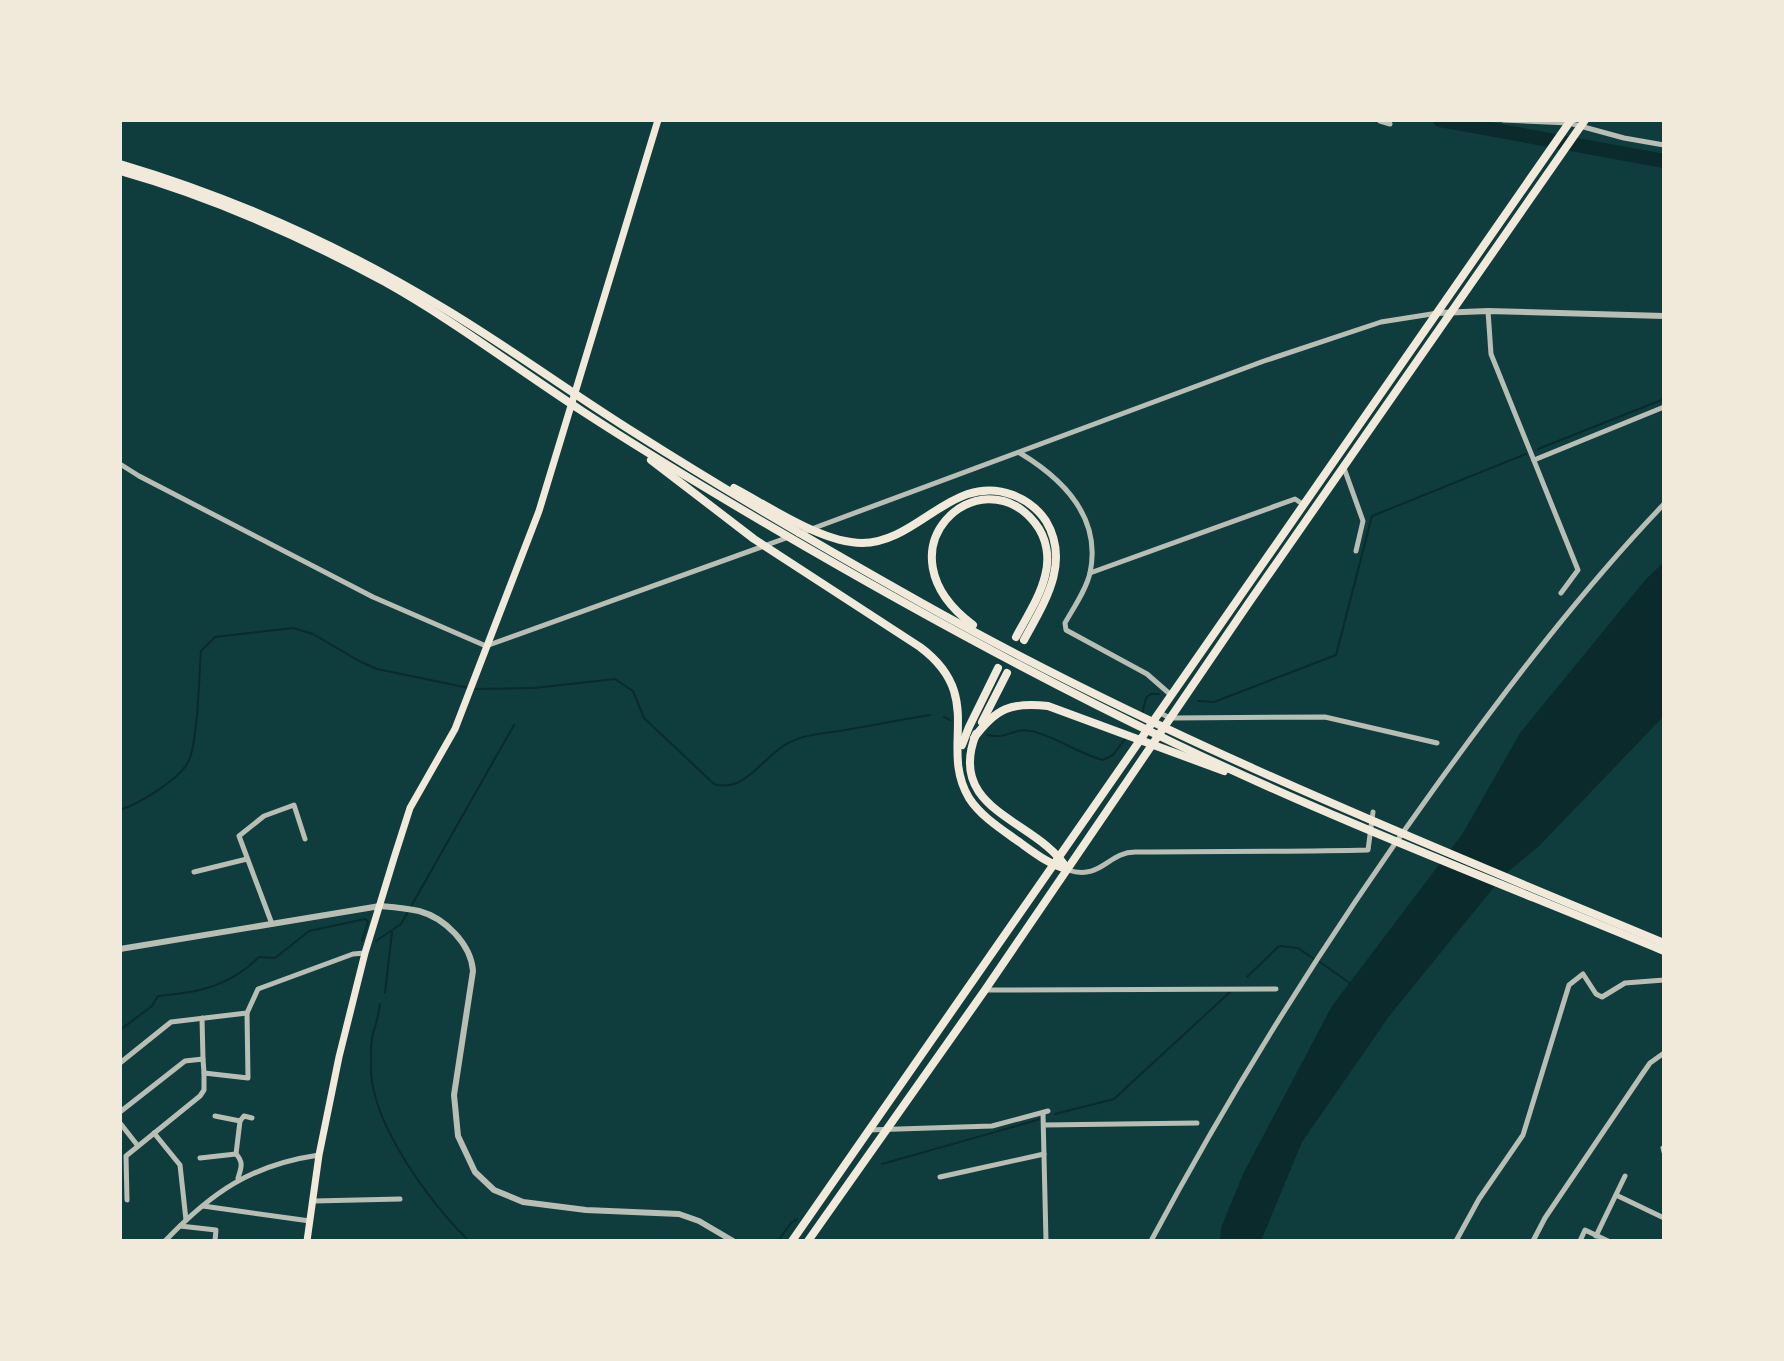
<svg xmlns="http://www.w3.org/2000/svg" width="1784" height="1361" font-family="'Work Sans',sans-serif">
	<rect width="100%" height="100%" fill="#0f3d3e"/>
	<polygon fill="#0a2a2b" points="1664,562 1664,716 1539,846 1503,876 1390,1015 1302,1142 1261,1241 1220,1241 1221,1228 1243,1174 1332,1006 1463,833 1520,733 1646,579"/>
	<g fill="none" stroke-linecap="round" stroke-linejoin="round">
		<g stroke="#0a2a2b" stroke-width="2">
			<polyline points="1538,449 1664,399"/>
			<path d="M475 689 534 688 615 679 633 691 644 718 714 784C746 794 764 754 790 742 809 733 831 733 851 729 877 725 903 719 930 715"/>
			<polyline points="1198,701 1214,702 1336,655 1372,516 1526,454"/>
			<polyline points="1142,714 1146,698 1151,694 1159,694"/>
			<polyline points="944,717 950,720"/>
			<path d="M988 735C1008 740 1012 727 1031 731 1056 736 1078 754 1103 760L1113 755 1125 739"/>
			<path d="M120 810C139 804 176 781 187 764 198 748 199 674 201 651L215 637 293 628 313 634 359 661 377 669 469 688"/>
			<polyline points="376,941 401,924 514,725"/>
			<polyline points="1320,962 1351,984"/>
			<polyline points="1247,977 1279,946 1298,948 1314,959"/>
			<polyline points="385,993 392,932"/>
			<path d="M380 1004C379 1015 376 1023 373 1034 370 1044 371 1060 371 1071 373 1126 431 1204 469 1241"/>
			<path d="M120 1030 152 1006 158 996C198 993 230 986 259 957L275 958 309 931 365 919 368 922 362 941"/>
			<polyline points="1055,1114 1114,1099 1230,992"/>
			<polyline points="882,1164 1041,1119"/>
			<polyline points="778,1241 791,1223 797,1219"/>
		</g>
		<polyline stroke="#0a2a2b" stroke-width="14" points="1440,120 1664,161"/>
		<g stroke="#b8beb3" stroke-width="5">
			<polyline points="1503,120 1569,123 1624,138 1664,145"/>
			<polyline points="1380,121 1390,124"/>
			<polyline points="1488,311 1491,354 1578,570 1561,593"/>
			<path d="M1020 453C1063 479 1102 517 1090 573 1086 590 1074 607 1065 623L1066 630 1147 674 1171 695"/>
			<polyline points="1534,460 1664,407"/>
			<polyline points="120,464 139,476 373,597 486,646 789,537"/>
			<polyline points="1344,468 1363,521 1356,551"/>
			<polyline points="798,534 1264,361 1381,322 1438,313"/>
			<polyline points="1090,573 1295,499 1304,505"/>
			<polyline points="1160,713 1170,718 1325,717 1437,743"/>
			<path d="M1068 870C1101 881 1108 852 1135 852 1213 851 1291 852 1368 850L1373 812"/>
			<polyline points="194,872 247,859"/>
			<polyline points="272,924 239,836 264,816 294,805 305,839"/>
			<polyline points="986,990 1276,989"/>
			<polyline points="202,1018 203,1059"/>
			<polyline points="120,1063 171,1022 247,1013"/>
			<polyline points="120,1112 185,1061 203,1059 204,1073 248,1078 247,1013 258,989 353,954 365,953"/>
			<polyline points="1043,1114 1046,1241"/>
			<path d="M215 1116 240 1121 236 1154C244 1162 241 1169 238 1178"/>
			<polyline points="240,1121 244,1116 252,1118"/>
			<polyline points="120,1123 138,1146"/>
			<polyline points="1044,1125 1197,1123"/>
			<polyline points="868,1130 992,1126 1048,1111"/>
			<polyline points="154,1133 180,1165 186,1220"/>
			<polyline points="1663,1148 1664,1152"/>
			<polyline points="200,1158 236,1154"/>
			<polyline points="940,1177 1044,1154"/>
			<polyline points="1616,1195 1664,1218"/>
			<polyline points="127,1200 126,1156 200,1096 204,1090 204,1073"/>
			<polyline points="314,1201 400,1199"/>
			<polyline points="203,1206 310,1221"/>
			<polyline points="180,1226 216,1230 215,1241"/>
			<polyline points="1596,1236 1625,1176"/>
			<path d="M165 1241C212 1192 251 1165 319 1155"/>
			<path d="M1151 1241C1236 1082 1331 931 1436 786 1507 688 1581 591 1664 504"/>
			<polyline points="1456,1241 1479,1199 1523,1135 1569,985 1583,974 1596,994 1602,997 1625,983 1664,980"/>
			<polyline points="1533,1241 1545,1218 1643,1073 1650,1063 1664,1053"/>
			<polyline points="1580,1241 1585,1230 1608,1241"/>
		</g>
		<g stroke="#b8beb3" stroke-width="6">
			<polyline points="1438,313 1488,311 1664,316"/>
			<path d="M120 949 380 906C392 907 406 908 419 911 445 918 471 944 473 971L454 1095 458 1136 475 1172 494 1190 523 1202 586 1210 679 1214 699 1221 733 1241"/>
		</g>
		<polyline stroke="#f1e9da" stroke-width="7" points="307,1241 319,1155 339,1057 365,953 394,858 410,808 455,729 539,511 658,120"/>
		<g stroke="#f1e9da" stroke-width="8">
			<polyline points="792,1241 1571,120"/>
			<polyline points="808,1241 985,990 1248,604 1585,120"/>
		</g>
		<g stroke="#f1e9da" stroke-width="8">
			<path d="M120 164C235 198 343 247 445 309 510 348 571 393 635 433 728 492 824 548 920 602 1158 736 1412 838 1664 943"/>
			<path d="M120 171C212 197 300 236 385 282 453 320 516 368 582 411 645 452 710 491 775 529 905 605 1038 678 1174 743 1334 820 1500 883 1664 951"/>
			<path d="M651 460 754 539 920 647C987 697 938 746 969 798 980 815 998 827 1015 839 1031 850 1047 864 1067 869"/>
			<path d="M734 488C770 507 822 543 862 543 918 543 953 472 1013 495 1026 500 1038 509 1046 521 1071 563 1044 603 1024 640"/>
			<path d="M973 625C873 550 980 454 1035 523 1047 538 1050 558 1045 576 1040 597 1026 618 1016 637"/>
			<polyline points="982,722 1007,673"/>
			<path d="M976 734C945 812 1039 820 1067 869"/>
			<path d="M974 738C996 708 1011 702 1048 706L1224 771"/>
			<polyline points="962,745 969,727 998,668"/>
		</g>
	</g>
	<rect width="1784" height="1361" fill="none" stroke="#f1e9da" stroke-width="244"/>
</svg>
